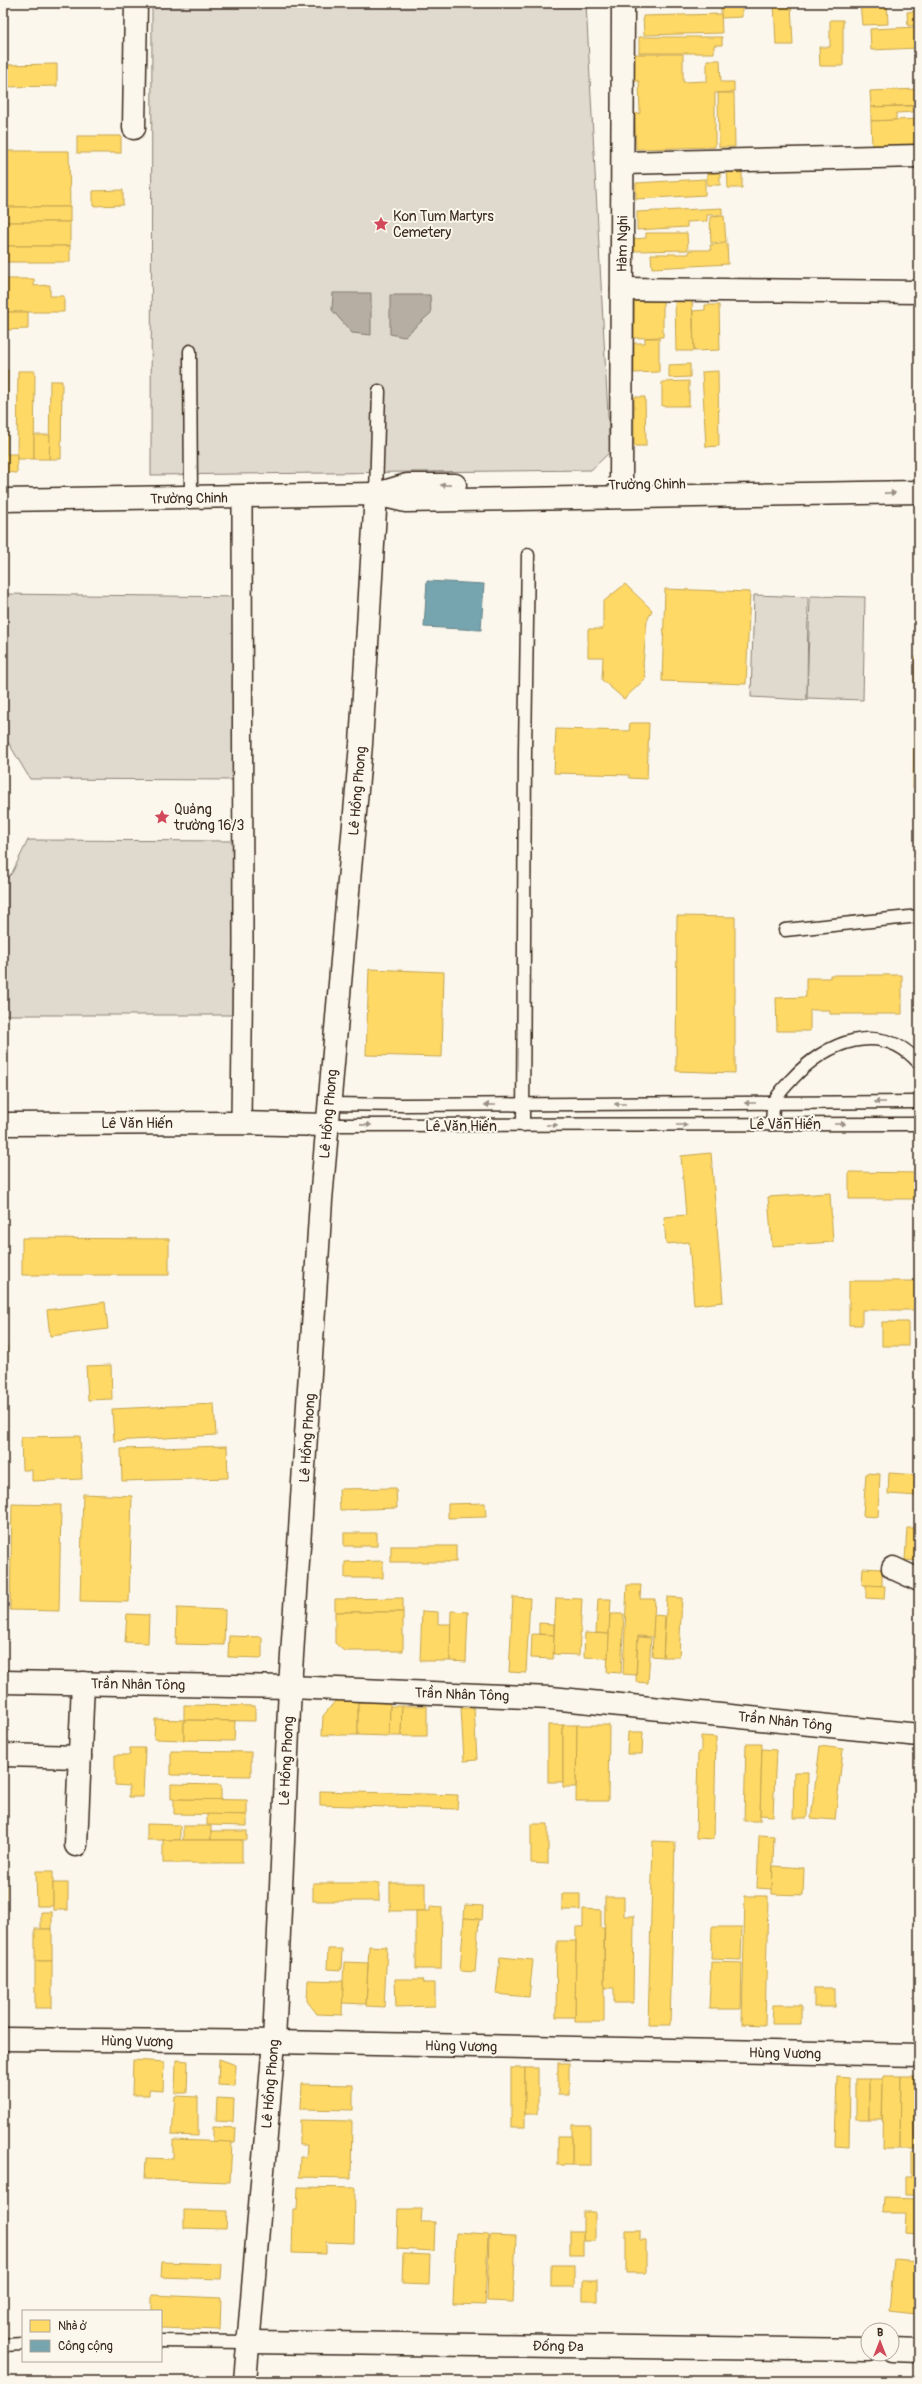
<svg xmlns="http://www.w3.org/2000/svg" width="922" height="2384" font-family="Pangolin,sans-serif">
	<rect width="100%" height="100%" fill="#fbf7ec"/>
	<filter id="ink" filterUnits="userSpaceOnUse"><feTurbulence type="fractalNoise" baseFrequency=".025" numOctaves="2"/><feDisplacementMap in="SourceGraphic" scale="8" xChannelSelector="R" yChannelSelector="G"/><feConvolveMatrix kernelMatrix="1 2 1 2 8 2 1 2 1" color-interpolation-filters="sRGB"/></filter>
	<g filter="url(#ink)">
		<g fill="#dfd9ce" stroke="#8d8276">
			<polygon points="152,3 586,3 610,452 591,470 151,475"/>
			<polygon points="3,594 241,597 242,780 30,779 8,742 3,739"/>
			<polygon points="754,595 808,597 807,700 751,697"/>
			<polygon points="810,596 865,597 863,700 807,698"/>
			<polygon points="28,840 243,841 242,1015 3,1015 3,882 12,873"/>
		</g>
		<g fill="#b6aea2" stroke="#85796d">
			<polygon points="333,293 371,293 371,335 352,333 332,310"/>
			<polygon points="390,295 430,295 431,313 404,337 390,334"/>
		</g>
		<g fill="#ffd966" stroke="#c4a450">
			<polygon points="640,3 704,3 704,4 640,6"/>
			<polygon points="721,3 742,3 742,17 721,18"/>
			<polygon points="774,3 791,3 793,45 776,45"/>
			<polygon points="860,3 887,3 888,24 862,25"/>
			<polygon points="919,11 919,25 908,26 907,12"/>
			<polygon points="721,14 722,33 644,35 643,16"/>
			<polygon points="830,20 843,20 843,66 820,66 819,47 830,47"/>
			<polygon points="919,27 919,48 871,50 870,29"/>
			<polygon points="639,37 722,37 722,45 714,45 714,53 639,53"/>
			<polygon points="631,54 683,54 683,82 707,81 707,60 720,60 721,82 734,82 734,92 715,93 715,147 636,149 635,114 640,113 639,81 632,81"/>
			<polygon points="57,64 57,86 3,87 3,65"/>
			<polygon points="919,89 919,105 871,107 870,91"/>
			<polygon points="718,93 734,93 735,147 719,147"/>
			<polygon points="913,106 913,112 896,113 896,120 871,121 871,107"/>
			<polygon points="919,119 919,145 872,147 871,121"/>
			<rect x="77" y="136" width="44" height="17"/>
			<polygon points="3,151 69,151 70,207 3,207"/>
			<rect x="707" y="165" width="13" height="20"/>
			<polygon points="727,165 742,165 742,188 728,188"/>
			<polygon points="705,179 705,195 636,199 636,183"/>
			<polygon points="123,190 123,205 93,206 93,191"/>
			<rect x="3" y="207" width="67" height="15"/>
			<polygon points="722,208 722,215 707,215 707,221 687,222 687,227 637,230 637,212"/>
			<polygon points="724,216 726,242 711,243 710,217"/>
			<rect x="3" y="222" width="67" height="24"/>
			<polygon points="646,233 687,233 688,250 634,251 634,239 646,238"/>
			<polygon points="727,243 728,264 652,268 651,254 689,254 689,250 711,250 710,245"/>
			<rect x="3" y="246" width="67" height="16"/>
			<polygon points="3,279 34,279 34,286 50,285 50,296 64,296 64,312 3,312"/>
			<polygon points="675,298 692,298 694,351 676,351"/>
			<polygon points="634,301 663,301 663,337 634,338"/>
			<polygon points="705,305 719,305 720,350 694,351 693,311 705,310"/>
			<polygon points="3,312 28,312 28,329 3,330"/>
			<polygon points="645,338 659,338 659,372 634,373 634,343 645,343"/>
			<polygon points="690,364 690,377 669,378 669,365"/>
			<polygon points="3,370 8,370 7,454 17,454 17,473 3,472"/>
			<polygon points="18,371 35,371 34,459 17,459"/>
			<polygon points="718,371 719,446 706,447 702,372"/>
			<polygon points="50,381 62,381 61,459 49,459"/>
			<polygon points="689,381 689,406 662,406 662,382"/>
			<polygon points="634,397 645,397 646,446 634,446"/>
			<polygon points="34,435 50,435 49,459 34,459"/>
			<polygon points="625,584 652,610 647,621 643,665 646,678 624,699 602,680 603,657 588,657 588,629 603,629 603,602"/>
			<polygon points="665,589 750,592 746,684 662,681"/>
			<polygon points="915,657 919,657 919,788 913,788"/>
			<polygon points="630,723 649,723 647,779 629,778 629,775 554,773 556,729 629,731"/>
			<polygon points="677,916 735,917 735,1073 676,1071"/>
			<polygon points="369,969 444,972 442,1057 366,1055"/>
			<polygon points="830,975 902,975 902,1014 830,1014 830,1010 810,1010 810,1031 777,1031 776,998 806,997 806,978 830,978"/>
			<polygon points="711,1153 723,1302 694,1305 689,1242 666,1244 664,1217 686,1215 681,1156"/>
			<polygon points="849,1172 919,1173 919,1199 849,1199"/>
			<polygon points="830,1193 833,1242 772,1246 768,1197"/>
			<polygon points="22,1238 169,1239 169,1275 22,1275"/>
			<polygon points="849,1281 919,1281 919,1310 862,1310 862,1325 849,1325"/>
			<polygon points="105,1302 108,1329 50,1336 47,1310"/>
			<rect x="882" y="1322" width="26" height="24"/>
			<rect x="3" y="1346" width="4" height="18"/>
			<polygon points="111,1365 112,1399 88,1400 86,1366"/>
			<polygon points="214,1404 216,1435 114,1441 112,1409"/>
			<polygon points="80,1436 82,1479 32,1481 32,1470 22,1470 21,1437"/>
			<polygon points="227,1446 228,1478 122,1481 121,1449"/>
			<polygon points="866,1473 880,1474 878,1517 863,1516"/>
			<polygon points="889,1473 919,1475 919,1496 888,1494"/>
			<polygon points="396,1488 397,1508 340,1510 339,1489"/>
			<polygon points="83,1494 132,1496 129,1602 80,1601"/>
			<polygon points="485,1503 486,1517 448,1518 448,1504"/>
			<polygon points="12,1504 61,1505 59,1611 10,1610"/>
			<polygon points="907,1528 919,1528 919,1561 905,1560"/>
			<rect x="344" y="1533" width="33" height="13"/>
			<rect x="391" y="1546" width="65" height="16"/>
			<polygon points="383,1561 383,1578 345,1578 345,1562"/>
			<polygon points="863,1568 882,1569 882,1586 862,1585"/>
			<polygon points="627,1585 641,1585 640,1599 655,1599 653,1637 638,1636 636,1675 623,1674"/>
			<polygon points="866,1585 885,1586 884,1599 866,1598"/>
			<polygon points="513,1597 530,1598 526,1673 509,1672"/>
			<polygon points="667,1597 682,1598 679,1657 663,1657"/>
			<polygon points="403,1598 403,1612 335,1612 335,1599"/>
			<polygon points="556,1598 582,1599 579,1655 553,1654"/>
			<polygon points="598,1599 611,1599 609,1634 596,1633"/>
			<polygon points="177,1608 225,1610 224,1645 176,1644"/>
			<polygon points="422,1611 438,1612 438,1624 451,1624 450,1661 420,1661"/>
			<polygon points="451,1611 468,1612 466,1662 450,1661"/>
			<polygon points="335,1612 403,1612 403,1651 344,1651 335,1643"/>
			<polygon points="127,1614 149,1615 148,1643 125,1642"/>
			<polygon points="610,1614 624,1614 621,1673 607,1672"/>
			<polygon points="654,1615 665,1616 663,1657 652,1656"/>
			<polygon points="539,1623 554,1624 554,1635 539,1634"/>
			<polygon points="585,1633 609,1634 608,1658 584,1657"/>
			<polygon points="532,1634 554,1635 553,1659 531,1658"/>
			<polygon points="229,1636 262,1637 262,1658 228,1657"/>
			<polygon points="638,1637 651,1638 648,1683 636,1682"/>
			<polygon points="336,1700 358,1700 358,1735 322,1735 323,1716"/>
			<polygon points="358,1702 390,1703 389,1736 358,1735"/>
			<polygon points="184,1705 255,1706 255,1721 184,1720"/>
			<polygon points="390,1706 402,1706 401,1736 389,1736"/>
			<polygon points="402,1706 427,1706 427,1736 401,1736"/>
			<polygon points="461,1708 474,1708 477,1760 464,1761"/>
			<polygon points="155,1719 184,1720 184,1740 154,1739"/>
			<polygon points="184,1720 235,1721 234,1741 184,1740"/>
			<rect x="548" y="1725" width="15" height="57"/>
			<polygon points="563,1725 577,1725 576,1787 563,1787"/>
			<polygon points="577,1725 609,1725 608,1801 576,1801"/>
			<polygon points="628,1732 643,1732 642,1754 627,1754"/>
			<polygon points="701,1736 716,1737 714,1839 696,1838 698,1752 701,1752"/>
			<polygon points="746,1744 762,1744 760,1821 744,1821"/>
			<polygon points="820,1746 843,1749 835,1820 811,1818"/>
			<polygon points="130,1748 145,1748 143,1797 129,1797 129,1786 115,1785 115,1755 130,1755"/>
			<polygon points="762,1749 776,1750 773,1816 760,1815"/>
			<polygon points="171,1751 251,1752 251,1776 171,1775"/>
			<polygon points="794,1772 808,1772 807,1818 793,1818"/>
			<polygon points="171,1784 221,1785 221,1800 171,1799"/>
			<polygon points="320,1791 458,1795 457,1809 320,1805"/>
			<polygon points="174,1799 247,1800 247,1815 174,1814"/>
			<polygon points="207,1814 247,1815 247,1826 207,1825"/>
			<polygon points="147,1824 180,1825 180,1840 147,1840"/>
			<polygon points="531,1824 548,1824 548,1864 531,1863"/>
			<rect x="183" y="1826" width="28" height="14"/>
			<rect x="3" y="1829" width="3" height="70"/>
			<rect x="211" y="1831" width="36" height="9"/>
			<polygon points="759,1835 774,1836 772,1889 757,1888"/>
			<rect x="163" y="1840" width="79" height="23"/>
			<polygon points="653,1841 675,1842 670,2025 648,2025"/>
			<polygon points="773,1866 804,1868 803,1895 772,1894"/>
			<polygon points="36,1871 53,1871 53,1906 37,1906"/>
			<rect x="53" y="1883" width="15" height="27"/>
			<rect x="313" y="1883" width="66" height="18"/>
			<rect x="390" y="1883" width="35" height="28"/>
			<rect x="562" y="1894" width="18" height="16"/>
			<polygon points="745,1896 768,1896 765,2025 742,2024"/>
			<polygon points="605,1897 624,1897 624,1916 634,1916 633,2003 614,2003 614,1988 604,1988"/>
			<rect x="3" y="1902" width="2" height="44"/>
			<polygon points="465,1905 483,1906 482,1920 464,1918"/>
			<polygon points="430,1906 442,1907 441,1969 416,1969 416,1911 430,1911"/>
			<polygon points="583,1909 601,1910 601,1928 604,1928 604,2022 575,2022 576,1927 583,1927"/>
			<rect x="41" y="1912" width="11" height="17"/>
			<polygon points="464,1918 479,1919 475,1972 460,1971"/>
			<polygon points="712,1927 742,1927 741,1960 711,1959"/>
			<rect x="35" y="1929" width="17" height="32"/>
			<polygon points="557,1941 576,1941 575,2017 556,2017"/>
			<rect x="3" y="1946" width="2" height="62"/>
			<polygon points="369,1946 387,1947 384,2007 366,2006"/>
			<polygon points="328,1949 342,1949 341,1970 327,1969"/>
			<polygon points="500,1957 533,1960 529,1997 496,1994"/>
			<rect x="35" y="1961" width="17" height="47"/>
			<polygon points="344,1962 368,1963 366,2004 342,2003"/>
			<polygon points="711,1962 742,1963 741,2009 709,2009"/>
			<polygon points="395,1979 423,1979 424,1983 435,1983 435,2006 396,2007"/>
			<polygon points="308,1980 343,1981 342,2015 317,2014 307,2001"/>
			<rect x="814" y="1988" width="21" height="19"/>
			<polygon points="773,2005 801,2005 801,2024 772,2024"/>
			<polygon points="219,2059 236,2065 235,2086 218,2085"/>
			<polygon points="133,2060 164,2062 163,2091 149,2090 149,2095 132,2095"/>
			<polygon points="176,2060 188,2061 187,2093 175,2093"/>
			<rect x="558" y="2063" width="11" height="32"/>
			<rect x="511" y="2068" width="14" height="59"/>
			<rect x="525" y="2068" width="13" height="46"/>
			<polygon points="837,2076 850,2077 849,2147 835,2146"/>
			<polygon points="883,2076 901,2076 900,2149 882,2149"/>
			<polygon points="901,2076 914,2076 914,2149 900,2149"/>
			<rect x="914" y="2076" width="5" height="73"/>
			<rect x="856" y="2079" width="13" height="40"/>
			<polygon points="869,2079 883,2079 882,2119 869,2119"/>
			<polygon points="302,2084 353,2085 353,2110 301,2109"/>
			<polygon points="175,2096 198,2097 198,2136 172,2135"/>
			<polygon points="217,2098 234,2099 233,2122 216,2121"/>
			<polygon points="300,2120 352,2121 351,2178 299,2177 300,2157 306,2157 307,2145 300,2145"/>
			<rect x="572" y="2125" width="18" height="40"/>
			<polygon points="213,2127 236,2128 235,2143 213,2142"/>
			<rect x="558" y="2136" width="14" height="29"/>
			<polygon points="173,2140 232,2142 230,2182 145,2179 146,2158 173,2159"/>
			<polygon points="911,2153 919,2153 919,2194 905,2194 905,2177 911,2177"/>
			<polygon points="298,2187 355,2188 354,2243 326,2242 326,2254 292,2253 293,2210 297,2210"/>
			<polygon points="884,2197 919,2198 919,2235 905,2234 906,2213 883,2213"/>
			<polygon points="398,2209 422,2209 421,2222 435,2222 434,2251 397,2249"/>
			<polygon points="184,2210 227,2211 226,2229 184,2228"/>
			<rect x="583" y="2212" width="12" height="29"/>
			<polygon points="626,2230 640,2230 640,2240 646,2240 646,2273 626,2273"/>
			<polygon points="456,2232 488,2234 485,2305 453,2304"/>
			<rect x="570" y="2232" width="13" height="23"/>
			<polygon points="489,2235 516,2236 513,2302 487,2301"/>
			<polygon points="403,2254 430,2255 429,2285 402,2284"/>
			<polygon points="894,2259 919,2261 916,2314 889,2311"/>
			<polygon points="162,2262 222,2264 221,2279 161,2277"/>
			<rect x="551" y="2265" width="23" height="22"/>
			<polygon points="919,2271 919,2318 915,2318 916,2314"/>
			<rect x="583" y="2280" width="14" height="21"/>
			<polygon points="152,2295 221,2298 220,2330 161,2328 161,2311 152,2311"/>
		</g>
		<polygon fill="#76a5af" stroke="#648084" points="427,581 484,584 481,630 424,627"/>
		<g fill="none" stroke-linecap="round" stroke-linejoin="round">
			<defs>
				<g id="service">
					<polyline points="190,351 191,498"/>
					<polyline points="376,494 379,391"/>
					<polyline points="785,930 919,916"/>
					<polyline points="329,1104 404,1105 919,1102"/>
					<path d="M772 1124C773 1118 772 1109 774 1103 777 1094 786 1086 792 1079 826 1042 881 1019 919 1063"/>
					<polyline points="327,1125 919,1124"/>
					<polyline points="523,1125 525,751 528,555"/>
					<polyline points="161,2341 247,2342"/>
					<polyline points="3,2345 23,2344"/>
				</g>
				<polyline id="pedestrian" points="241,1123 243,946 242,497"/>
				<g id="minor">
					<polyline points="134,128 136,3"/>
					<polyline points="623,163 919,156"/>
					<polyline points="622,289 919,292"/>
					<polyline points="621,485 623,3"/>
					<polyline points="3,1124 241,1123 327,1125"/>
					<polyline points="893,1568 919,1580"/>
					<polyline points="3,1682 290,1687 551,1698 919,1735"/>
					<polyline points="3,1755 80,1757"/>
					<polyline points="76,1845 83,1683"/>
					<polyline points="3,2039 274,2042 919,2055"/>
					<polyline points="247,2342 868,2350"/>
					<polyline points="892,2350 919,2351"/>
				</g>
				<g id="tertiary">
					<polyline points="377,494 407,485 455,485"/>
					<polyline points="3,500 376,494 406,501 919,492"/>
					<polyline points="245,2381 274,2042 290,1687 321,1200 361,744 376,494"/>
				</g>
			</defs>
			<use href="#service" stroke="#3b2a1e" stroke-width="15"/>
			<use href="#pedestrian" stroke="#3b2a1e" stroke-width="22"/>
			<use href="#minor" stroke="#3b2a1e" stroke-width="25"/>
			<use href="#tertiary" stroke="#3b2a1e" stroke-width="25"/>
			<use href="#service" stroke="#fbf7ec" stroke-width="12"/>
			<use href="#pedestrian" stroke="#fbf7ec" stroke-width="19"/>
			<use href="#minor" stroke="#fbf7ec" stroke-width="22"/>
			<use href="#tertiary" stroke="#fbf7ec" stroke-width="22"/>
		</g>
		<defs><path id="oneway-solid" d="M-6-.8H1V-3.2L6.5 0L1 3.2V.8H-6Z"/></defs>
		<g fill="#9b9085">
			<use href="#oneway-solid" transform="translate(446 485) rotate(-179)"/>
			<use href="#oneway-solid" transform="translate(890 493) rotate(-1)"/>
			<use href="#oneway-solid" transform="translate(880 1102) rotate(180)"/>
			<use href="#oneway-solid" transform="translate(750 1103) rotate(180)"/>
			<use href="#oneway-solid" transform="translate(620 1104) rotate(180)"/>
			<use href="#oneway-solid" transform="translate(490 1105) rotate(180)"/>
			<use href="#oneway-solid" transform="translate(840 1124)"/>
			<use href="#oneway-solid" transform="translate(366 1125) rotate(1)"/>
			<use href="#oneway-solid" transform="translate(552 1125)"/>
			<use href="#oneway-solid" transform="translate(682 1125)"/>
		</g>
	</g>
	<defs>
		<symbol id="sight-bare" viewBox="-9 -9 18 18"><path d="M0-6L1.8-2.2L6-1.7L2.9 1.2L3.7 5.4L0 3.3L-3.7 5.4L-2.9 1.2L-6-1.7L-1.8-2.2Z" fill="#d1495b" stroke="#fbf7ec" stroke-width="2.5" paint-order="stroke"/></symbol>
	</defs>
	<g fill-rule="evenodd">
		<use href="#sight-bare" x="370" y="213" width="22" height="22"/>
		<use href="#sight-bare" x="151" y="806" width="22" height="22"/>
	</g>
	<g text-anchor="middle" stroke-width="4" stroke-linejoin="round" paint-order="stroke">
		<g font-size="14" fill="#3b2a1e" stroke="#fbf7ec" text-anchor="start">
			<text x="393" y="221">Kon Tum Martyrs<tspan x="393" dy="16">Cemetery</tspan></text>
			<text x="174" y="814">Quảng<tspan x="174" dy="16">trường 16/3</tspan></text>
		</g>
		<g font-size="14" fill="#3b2a1e" stroke="#fbf7ec">
			<text transform="translate(622 244) rotate(-89)" y="5">Hàm Nghi</text>
			<text transform="translate(647 484) rotate(-1)" y="5">Trường Chinh</text>
			<text transform="translate(189 498) rotate(-1)" y="5">Trường Chinh</text>
			<text transform="translate(357 791) rotate(-85)" y="5">Lê Hồng Phong</text>
			<text transform="translate(328 1114) rotate(-85)" y="5">Lê Hồng Phong</text>
			<text x="137" y="1128">Lê Văn Hiến</text>
			<text x="785" y="1129">Lê Văn Hiến</text>
			<text x="461" y="1131">Lê Văn Hiến</text>
			<text transform="translate(307 1438) rotate(-86)" y="5">Lê Hồng Phong</text>
			<text transform="translate(138 1684) rotate(1)" y="5">Trần Nhân Tông</text>
			<text transform="translate(462 1694) rotate(2)" y="5">Trần Nhân Tông</text>
			<text transform="translate(785 1721) rotate(6)" y="5">Trần Nhân Tông</text>
			<text transform="translate(286 1761) rotate(-87)" y="5">Lê Hồng Phong</text>
			<text transform="translate(137 2041) rotate(1)" y="5">Hùng Vương</text>
			<text transform="translate(461 2046) rotate(1)" y="5">Hùng Vương</text>
			<text transform="translate(785 2053) rotate(1)" y="5">Hùng Vương</text>
			<text transform="translate(270 2084) rotate(-85)" y="5">Lê Hồng Phong</text>
			<text transform="translate(558 2346) rotate(1)" y="5">Đống Đa</text>
		</g>
	</g>
	<rect width="922" height="2384" fill="none" stroke="#fbf7ec" stroke-width="16"/>
	<rect x="8" y="8" width="906" height="2368" fill="none" stroke="#3b2a1e" stroke-width="1.5" filter="url(#ink)"/>
	<rect x="22" y="2310" width="140" height="52" fill="#fbf7ec" stroke="#aea59a"/>
	<rect x="30" y="2320" width="20" height="12" fill="#ffd966" stroke="#aea59a"/>
	<text x="58" y="2330" font-size="12" fill="#3b2a1e">Nhà ở</text>
	<rect x="30" y="2340" width="20" height="12" fill="#76a5af" stroke="#aea59a"/>
	<text x="58" y="2350" font-size="12" fill="#3b2a1e">Công cộng</text>
	<g transform="translate(880 2342)"><circle r="19" fill="#fbf7ec" stroke="#aea59a"/>
	<path d="M0-3L7 15L0 10L-7 15Z" fill="#d1495b"/>
	<text y="-6" font-size="11" font-weight="bold" text-anchor="middle" fill="#3b2a1e">B</text>
	</g>
</svg>
